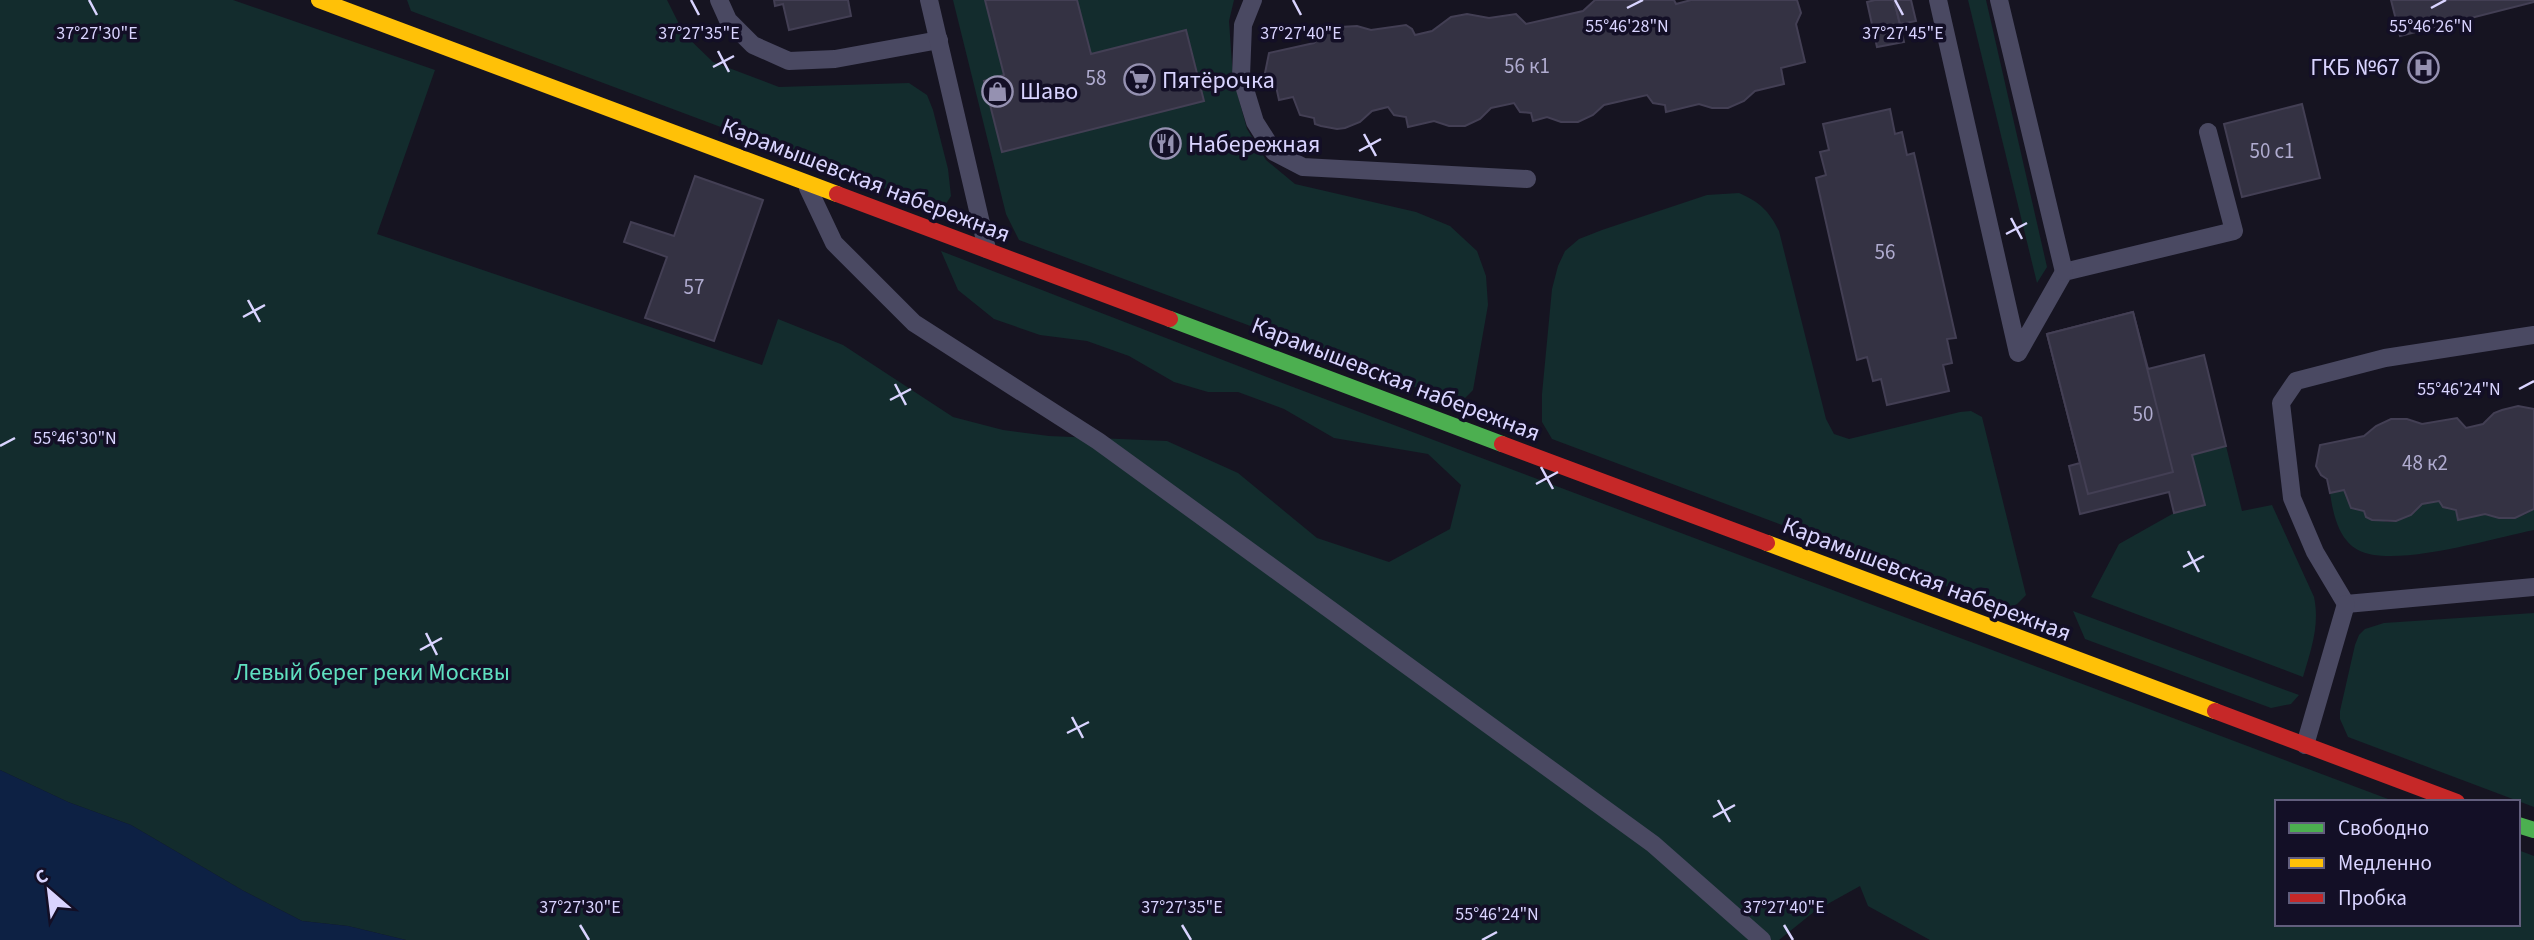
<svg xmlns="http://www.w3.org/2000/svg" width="2534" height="940" font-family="'Source Sans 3',sans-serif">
	<rect width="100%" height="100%" fill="#161421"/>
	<g fill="#132c2d">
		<polygon points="0,0 233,0 435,70 377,234 762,365 778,319 843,345 953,417 1003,430 1049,436 1167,441 1238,473 1317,538 1389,562 1450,529 1461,485 1428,454 1334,438 1284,409 1238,392 1208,392 1174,382 1129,356 1087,341 1040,335 994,319 958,290 941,251 1285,384 2396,802 2277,802 2277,924 2518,924 2518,850 2534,856 2534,940 1930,940 1868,906 1860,886 1815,911 1779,940 406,940 348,926 302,921 242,890 131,825 68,802 0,770"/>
		<polygon points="407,0 667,0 684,34 713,62 779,87 909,83 927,95 933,110 948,169 951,196 942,210 411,11"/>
		<polygon points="953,0 1234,0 1229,21 1233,78 1247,129 1266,160 1295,184 1416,212 1450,226 1477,251 1486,276 1488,305 1473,390 1463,400 1455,402 1019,240 1006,214"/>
		<polygon points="1968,0 1986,0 2047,267 2037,283"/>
		<path d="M1739 193C1760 202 1769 211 1779 231L1826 419 1834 434 1849 439 1960 412 1971 411 1982 417 2026 595 2017 604 2007 609 1552 439 1542 422V394L1552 289 1558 266 1565 251 1579 239 1602 230 1707 195Z"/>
		<path d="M2226 446 2242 511 2272 505 2314 597C2320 625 2311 650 2303 677L2091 597 2119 544 2174 513 2192 455Z"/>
		<path d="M2344 490 2351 508 2364 511 2366 517 2388 522 2396 521 2411 514 2422 504 2439 501 2443 507 2456 510 2459 520C2467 518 2479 513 2486 515 2505 518 2517 521 2534 509V530C2493 538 2393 569 2358 550 2338 539 2333 513 2330 493Z"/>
		<polygon points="2073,611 2299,695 2291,704 2271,708 2085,639"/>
		<polygon points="2534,613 2534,807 2348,737 2340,719 2340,711 2355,645 2359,635 2365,629 2384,623"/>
	</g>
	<polygon fill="#0d2144" points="0,770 68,802 131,825 242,890 302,921 348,926 406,940 0,940"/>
	<g fill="#343243" stroke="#433f54" stroke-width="2">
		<polygon points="774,0 848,0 851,16 789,30 783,4 775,6"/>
		<polygon points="985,0 1077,0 1091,54 1186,30 1204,101 1002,152 984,81 1004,75"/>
		<polygon points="1595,0 1674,0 1676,4 1691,0 1797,0 1801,13 1796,24 1805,62 1781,68 1784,84 1755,91 1744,101 1728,108 1712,108 1699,104 1666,112 1665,105 1653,103 1647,95 1604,105 1593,115 1578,122 1561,122 1547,117 1533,121 1531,113 1520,112 1514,103 1491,108 1480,119 1465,126 1449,126 1434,121 1408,127 1406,117 1394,115 1388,107 1372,111 1360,122 1345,128 1337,129 1321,126 1315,124 1314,118 1300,115 1293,97 1279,100 1276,86 1270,82 1265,73 1269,53 1314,43 1325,32 1340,27 1357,26 1371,30 1406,25 1412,29 1415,35 1432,31 1451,17 1467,14 1489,18 1516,14 1526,24 1583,11"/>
		<polygon points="1875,0 1894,0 1904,42 1877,47 1867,2"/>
		<polygon points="1894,0 1911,0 1916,21 1900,24"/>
		<polygon points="2391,0 2534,0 2534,2 2400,36"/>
		<polygon points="2302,104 2320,178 2242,197 2224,124"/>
		<polygon points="1890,109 1895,134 1902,132 1907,155 1914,153 1956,338 1947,339 1952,363 1943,365 1949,391 1887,405 1881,379 1873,381 1867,357 1857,360 1816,178 1826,175 1820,152 1829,150 1823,124"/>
		<polygon points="695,176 763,200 714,341 645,318 667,257 624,242 631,222 674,236"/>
		<polygon points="2133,312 2148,369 2204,355 2226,446 2192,455 2205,505 2174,513 2169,492 2080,514 2069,466 2080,463 2047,334"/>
		<polygon points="2133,312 2173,472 2088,494 2047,334"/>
		<polygon points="2518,406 2534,409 2534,509 2515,518 2499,518 2485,514 2458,520 2456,510 2443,507 2439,501 2422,504 2411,515 2396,521 2372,520 2366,517 2364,511 2351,508 2344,490 2330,493 2327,479 2321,475 2316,466 2320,445 2364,436 2376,426 2391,419 2407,419 2422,424 2457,418 2466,428 2483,424 2494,413 2502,410"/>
	</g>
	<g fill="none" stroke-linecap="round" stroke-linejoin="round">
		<g stroke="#4a4962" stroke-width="18">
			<polyline points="719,0 728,20 753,45 789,61 835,59 939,40"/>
			<polyline points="929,0 987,249"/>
			<polyline points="1253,0 1243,25 1241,76 1255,122 1274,152 1303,167 1527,179"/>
			<polyline points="1938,0 2018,353 2064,272 2234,231 2208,132"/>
			<polyline points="1999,0 2064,272"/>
			<polyline points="808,188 834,243 914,323 1098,441 1653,844 1762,940"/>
			<polyline points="2534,335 2385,358 2296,381 2281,403 2292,498 2315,552 2346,604 2534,587"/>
			<polyline points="2305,745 2346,604"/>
		</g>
		<g stroke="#4caf50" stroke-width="16">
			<polyline points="1170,319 1502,444"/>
			<polyline points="2518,825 2534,830"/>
		</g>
		<g stroke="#ffc107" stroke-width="16">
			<polyline points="319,0 837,194"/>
			<polyline points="1767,543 2215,711"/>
		</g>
		<g stroke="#c62828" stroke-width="16">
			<polyline points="837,194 1170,319"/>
			<polyline points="1502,444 1767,543"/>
			<polyline points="2215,711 2457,802"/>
		</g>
	</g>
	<path fill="none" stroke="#d9d4ff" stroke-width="2.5" d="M89 0 97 15M691 0 699 15M1293 0 1301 15M1895 0 1903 15M1627 8 1643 0M2431 8 2446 0M718 51 729 72M713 67 734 56M1364 134 1376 156M1359 151 1381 139M2011 218 2022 239M2006 234 2027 223M248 300 260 322M243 317 265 305M895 384 906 405M2519 389 2534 381M890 400 911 389M0 446 15 438M1541 467 1553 489M1536 484 1558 472M2188 551 2199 572M2183 567 2204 556M426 633 437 655M420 650 442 638M1072 717 1083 738M1067 733 1089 722M1718 800 1730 822M1713 817 1735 805M580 925 589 940M1182 925 1191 940M1784 925 1793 940M1482 940 1497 932"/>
	<defs>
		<symbol id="hospital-ring" viewBox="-11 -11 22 22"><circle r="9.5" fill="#130f26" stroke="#9591b1" stroke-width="1.5"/><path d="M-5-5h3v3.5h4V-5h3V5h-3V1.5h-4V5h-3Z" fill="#9591b1"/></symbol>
		<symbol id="supermarket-ring" viewBox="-11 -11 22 22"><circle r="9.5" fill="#130f26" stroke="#9591b1" stroke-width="1.5"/><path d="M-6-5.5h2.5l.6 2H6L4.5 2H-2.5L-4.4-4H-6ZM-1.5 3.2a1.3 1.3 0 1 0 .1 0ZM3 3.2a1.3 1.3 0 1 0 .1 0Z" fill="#9591b1"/></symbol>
		<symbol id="shop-ring" viewBox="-11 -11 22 22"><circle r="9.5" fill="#130f26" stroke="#9591b1" stroke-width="1.5"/><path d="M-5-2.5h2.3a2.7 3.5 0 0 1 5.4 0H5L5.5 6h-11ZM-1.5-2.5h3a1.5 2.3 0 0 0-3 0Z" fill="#9591b1"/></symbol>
		<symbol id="restaurant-ring" viewBox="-11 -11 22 22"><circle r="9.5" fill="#130f26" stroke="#9591b1" stroke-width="1.5"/><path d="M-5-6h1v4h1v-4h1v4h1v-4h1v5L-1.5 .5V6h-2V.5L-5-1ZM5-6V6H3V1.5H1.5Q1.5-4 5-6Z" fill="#9591b1"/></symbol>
	</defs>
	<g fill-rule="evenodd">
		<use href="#hospital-ring" x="2406" y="50" width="35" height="35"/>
		<use href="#supermarket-ring" x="1122" y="62" width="35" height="35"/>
		<use href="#shop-ring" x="980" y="74" width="35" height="35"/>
		<use href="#restaurant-ring" x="1148" y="126" width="35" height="35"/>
	</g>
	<g text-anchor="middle" stroke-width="7" stroke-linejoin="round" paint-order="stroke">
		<g font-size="21" fill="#b0acd0">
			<text x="1527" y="73">56 к1</text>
			<text x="1096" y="85">58</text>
			<text x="2272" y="158">50 с1</text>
			<text x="1885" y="259">56</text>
			<text x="694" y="294">57</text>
			<text x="2143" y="421">50</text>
			<text x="2425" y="470">48 к2</text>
		</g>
		<g font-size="24" fill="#d9d4ff" stroke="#130f26" text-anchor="start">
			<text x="2400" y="75" text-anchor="end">ГКБ №67</text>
			<text x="1162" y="88">Пятёрочка</text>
			<text x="1020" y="99">Шаво</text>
			<text x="1188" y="152">Набережная</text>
		</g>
		<g font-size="24" fill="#d9d4ff" stroke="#130f26">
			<text transform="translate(866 180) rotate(21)" y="8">Карамышевская набережная</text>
			<text transform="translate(1396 379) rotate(21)" y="8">Карамышевская набережная</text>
			<text transform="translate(1927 579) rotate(21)" y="8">Карамышевская набережная</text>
		</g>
		<g font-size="24" fill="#5fe0c0" stroke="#130f26">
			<text x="372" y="680">Левый берег реки Москвы</text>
		</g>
	</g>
	<g font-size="18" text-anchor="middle" fill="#d9d4ff" stroke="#130f26" stroke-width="7" stroke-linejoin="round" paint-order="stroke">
		<text x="1627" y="32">55°46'28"N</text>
		<text x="2431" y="32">55°46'26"N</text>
		<text x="97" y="39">37°27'30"E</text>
		<text x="699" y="39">37°27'35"E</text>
		<text x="1301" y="39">37°27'40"E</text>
		<text x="1903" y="39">37°27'45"E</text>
		<text x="2459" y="395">55°46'24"N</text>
		<text x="75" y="444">55°46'30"N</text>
		<text x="580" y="913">37°27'30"E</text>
		<text x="1182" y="913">37°27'35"E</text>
		<text x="1784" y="913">37°27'40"E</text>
		<text x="1497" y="920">55°46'24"N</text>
	</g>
	<rect x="2275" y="800" width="245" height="126" fill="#130f26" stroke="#625e7d" stroke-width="2"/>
	<rect x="2289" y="823" width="35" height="10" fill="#4caf50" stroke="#625e7d" stroke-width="2"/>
	<text x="2338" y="835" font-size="21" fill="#d9d4ff">Свободно</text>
	<rect x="2289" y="858" width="35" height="10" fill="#ffc107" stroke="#625e7d" stroke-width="2"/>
	<text x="2338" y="870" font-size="21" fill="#d9d4ff">Медленно</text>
	<rect x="2289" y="893" width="35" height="10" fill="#c62828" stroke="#625e7d" stroke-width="2"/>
	<text x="2338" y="905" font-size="21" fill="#d9d4ff">Пробка</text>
	<g transform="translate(49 891) rotate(332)" stroke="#130f26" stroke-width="5" paint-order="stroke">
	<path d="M0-5L12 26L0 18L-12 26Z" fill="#d9d4ff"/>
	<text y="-10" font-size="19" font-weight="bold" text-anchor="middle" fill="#d9d4ff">С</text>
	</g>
</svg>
